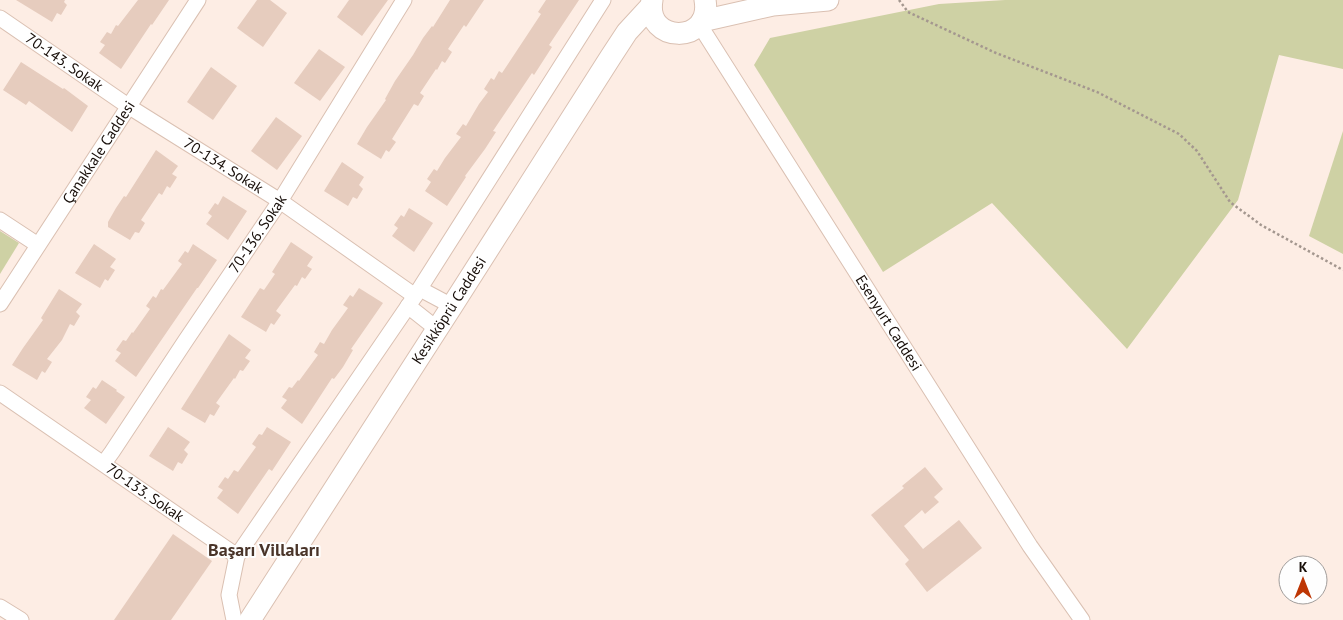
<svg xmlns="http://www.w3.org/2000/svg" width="1343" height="620" font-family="'PT Sans',sans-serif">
	<rect width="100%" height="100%" fill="#fdede4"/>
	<g fill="#ced1a4">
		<polygon points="1005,0 1343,0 1343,69 1279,55 1238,200 1127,349 992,203 883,272 754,65 770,38 939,4"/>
		<polygon points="1343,131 1343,254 1309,236"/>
		<polygon points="0,231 19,243 0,274"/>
	</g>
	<g fill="#e6ccbe">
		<polygon points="16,0 65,0 64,2 67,5 61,15 57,13 52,22"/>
		<polygon points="138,0 169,0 152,25 151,24 121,69 99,53 105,45 100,42 107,32 111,34 116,25 118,26"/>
		<polygon points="257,0 270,0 287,13 263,47 237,28"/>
		<polygon points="349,0 388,0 362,36 337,17"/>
		<polygon points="450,0 484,0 466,27 464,25 448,49 452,52 445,63 442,61 437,70 436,69 420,93 424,96 418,106 414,104 392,139 396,142 389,152 386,150 381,159 357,144 367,127 386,100 385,99 395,81 413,55 423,38 432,26 433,27"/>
		<polygon points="546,0 579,0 549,45 552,47 534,75 532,73 493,131 496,132 485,149 465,176 466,177 447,206 425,191 431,182 427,179 434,169 437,171 445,158 461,137 456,134 463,124 466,126 479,104 488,92 484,89 491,78 494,80 499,71 502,73 541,14 538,12"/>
		<polygon points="319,49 345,67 320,101 294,83"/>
		<polygon points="21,62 63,89 64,88 88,106 72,132 29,101 26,105 3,90"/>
		<polygon points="211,67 237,86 213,120 187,102"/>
		<polygon points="276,117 302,136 277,170 251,151"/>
		<polygon points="156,150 178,166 172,174 177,177 170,188 167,186 162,195 159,193 141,220 145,223 139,233 135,232 130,240 108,227 108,222 116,208 124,196 126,197"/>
		<polygon points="342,162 364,177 359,185 363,189 357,199 353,197 348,206 324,191"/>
		<polygon points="223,196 247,211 228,240 206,224 212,216 208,213 215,203 218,205"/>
		<polygon points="409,208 433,223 414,252 392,236 398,228 394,225 401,215 404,217"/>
		<polygon points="291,242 313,257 307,266 312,269 305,279 302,277 297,286 295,285 276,311 281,315 274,325 271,323 266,332 241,317 260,288 264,290 275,274 272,272"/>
		<polygon points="94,244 116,259 110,267 115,270 108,281 105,279 100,288 75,273"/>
		<polygon points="193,244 217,260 198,288 197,288 136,377 115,361 121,353 116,350 123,340 126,341 132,332 133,333 150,309 146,306 153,296 156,298 161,289 163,290 182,264 178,261 185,251 188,253"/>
		<polygon points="359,288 383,303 351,349 353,350 343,367 334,379 332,378 302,424 281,408 287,400 282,397 289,387 292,388 298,380 299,381 318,355 314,352 320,342 324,344 332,330 348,308 343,305 350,295 353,297"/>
		<polygon points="59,289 82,304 76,312 80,316 74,326 70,324 62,340 47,359 52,362 45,373 42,371 37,380 12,365 23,348 43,320 41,318"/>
		<polygon points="229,334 251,350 245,358 250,361 243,371 240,370 235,379 234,378 216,403 220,406 214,416 210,414 205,423 181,409"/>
		<polygon points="102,380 117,390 116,391 125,397 106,424 84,408 91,400 86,397 93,387 96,389"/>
		<polygon points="168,427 190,442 184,450 188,454 182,464 178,462 173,471 149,456"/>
		<polygon points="267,427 291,442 272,471 269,469 238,514 217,498 223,490 218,487 225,477 228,479 234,470 238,472 256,447 252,444 259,434 262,435"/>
		<polygon points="925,467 943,489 934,497 939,502 925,514 922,510 904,526 923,549 959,520 982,548 927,592 905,564 909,560 871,515 904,488 902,486"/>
		<polygon points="173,534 212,561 171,620 114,620"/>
	</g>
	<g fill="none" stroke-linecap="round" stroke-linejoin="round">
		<defs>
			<g id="street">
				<path id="s1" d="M0 18 128 106 280 201 415 296"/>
				<path id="s2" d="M699 24 1030 546 1082 620"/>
				<polyline points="0,220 38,245"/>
				<polyline points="420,289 452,306"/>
				<path id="s3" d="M0 304 198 0"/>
				<polyline points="408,306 437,329"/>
				<path id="s4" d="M0 393 237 556 229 595 234 620"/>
				<path id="s5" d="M104 463 112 452 186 340 280 201 404 0"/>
				<polyline points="237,556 415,296 603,0"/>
				<polyline points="0,607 21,620"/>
			</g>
			<g id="secondary">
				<path d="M652 0C644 44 713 45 705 0"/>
				<polyline points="702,21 773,5 828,0"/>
				<path id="s6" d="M250 620 452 306 610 58 627 32 651 6"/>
			</g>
		</defs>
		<use href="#street" stroke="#dac0b2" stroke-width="17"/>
		<use href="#secondary" stroke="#dac0b2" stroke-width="23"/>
		<polyline stroke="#a4978f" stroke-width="2.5" stroke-dasharray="2.5 2.5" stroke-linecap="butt" points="899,0 908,12 996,53 1097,92 1179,134 1197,151 1230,202 1261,225 1343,270"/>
		<use href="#street" stroke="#fff" stroke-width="15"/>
		<use href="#secondary" stroke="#fff" stroke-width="21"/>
	</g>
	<g text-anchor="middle" stroke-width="4" stroke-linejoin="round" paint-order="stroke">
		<g font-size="15" fill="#170e09" stroke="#fefefe">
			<text dy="5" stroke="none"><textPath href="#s1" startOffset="78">70-143. Sokak</textPath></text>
			<text dy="5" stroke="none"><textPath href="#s3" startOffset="181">Çanakkale Caddesi</textPath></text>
			<text dy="5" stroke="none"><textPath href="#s1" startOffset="268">70-134. Sokak</textPath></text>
			<text dy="5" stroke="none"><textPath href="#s5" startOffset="276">70-136. Sokak</textPath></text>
			<text dy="5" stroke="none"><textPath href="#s6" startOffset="368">Kesikköprü Caddesi</textPath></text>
			<text dy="5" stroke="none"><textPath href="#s2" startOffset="354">Esenyurt Caddesi</textPath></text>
			<text dy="5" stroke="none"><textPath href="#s4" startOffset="176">70-133. Sokak</textPath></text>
		</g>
		<g font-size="18" font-weight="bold" fill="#493429" stroke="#fefefe">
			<text x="264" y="556">Başarı Villaları</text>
		</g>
	</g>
	<g transform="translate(1303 580)"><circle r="24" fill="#fefefe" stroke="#a29e9c"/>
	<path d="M0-4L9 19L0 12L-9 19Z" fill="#be3604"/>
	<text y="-8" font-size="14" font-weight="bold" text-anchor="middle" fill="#170e09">K</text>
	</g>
</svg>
